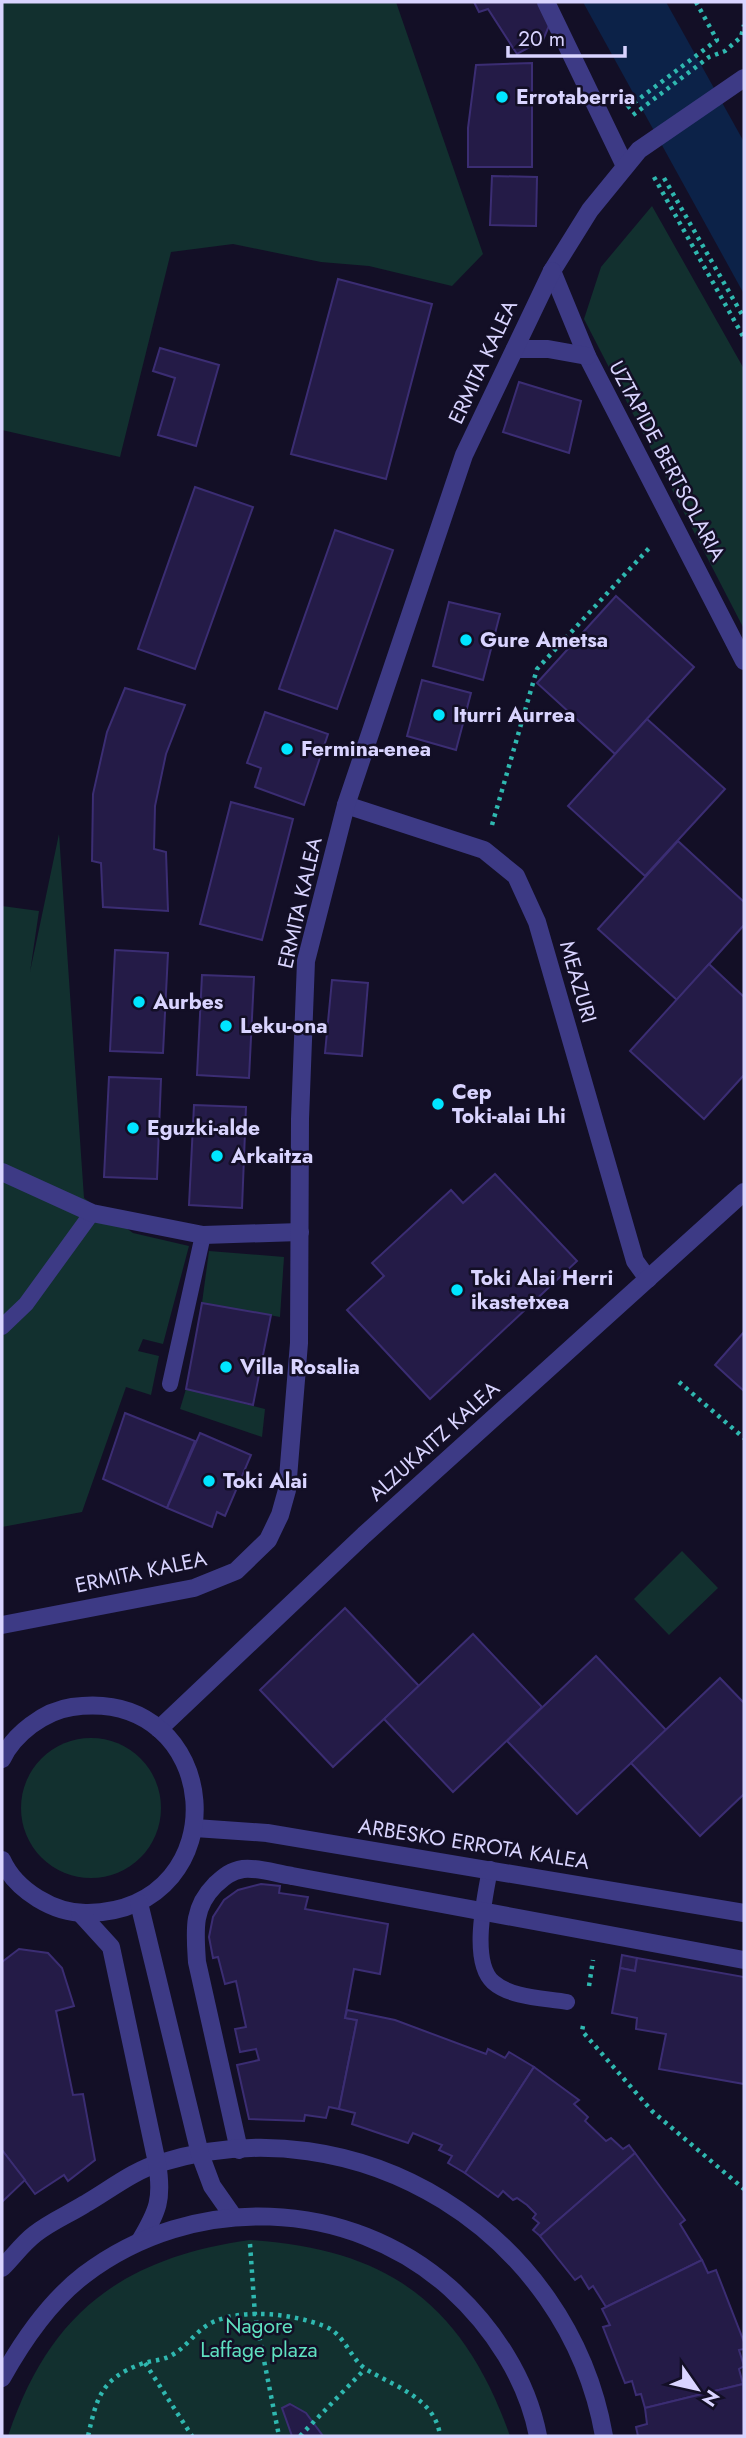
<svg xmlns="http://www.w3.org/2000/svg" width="746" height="2438" font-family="Jost,sans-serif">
	<rect width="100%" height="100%" fill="#130f26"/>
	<g fill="#12302f">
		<polygon points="2,2 396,2 483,254 452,286 369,266 321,262 233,244 171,252 120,457 2,430"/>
		<polygon points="652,206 744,369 744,629 584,319 601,267"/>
		<polygon points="59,834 84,1198 133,1233 189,1246 163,1344 143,1339 138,1351 159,1356 151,1395 126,1387 82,1512 2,1527 2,906 39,911 30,972"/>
		<polygon points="209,1251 284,1257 280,1317 202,1303"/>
		<polygon points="186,1389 265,1409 262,1437 180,1409"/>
		<polygon points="682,1551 718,1588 669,1635 634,1599"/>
		<circle cx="91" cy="1808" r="70"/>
		<path d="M250 2240C389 2249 463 2304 510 2436H8C49 2313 122 2258 250 2240Z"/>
	</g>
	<polygon fill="#0c2248" points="583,2 666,2 744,142 744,294"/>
	<g fill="#241b47" stroke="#3b2d73" stroke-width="2">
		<polygon points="474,2 539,2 551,21 543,40 517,54 488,9 479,12"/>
		<polygon points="532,63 532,167 468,167 468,128 476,65"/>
		<polygon points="492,176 537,177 536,226 490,225"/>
		<polygon points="338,279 432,304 386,479 291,454"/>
		<polygon points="160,348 219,365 196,446 158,435 175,378 153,371"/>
		<polygon points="519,382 581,401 569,453 503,432"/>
		<polygon points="195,487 253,507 195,669 138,649"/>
		<polygon points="335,530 393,550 337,709 279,689"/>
		<polygon points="616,596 694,667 615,754 537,683"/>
		<polygon points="449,602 500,614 483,680 433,666"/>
		<polygon points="422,680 471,693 456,750 407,736"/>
		<polygon points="125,688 185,705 166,754 155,806 154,849 166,852 168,911 103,907 101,863 92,861 93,794 107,732"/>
		<polygon points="265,712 328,734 304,805 255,787 261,768 247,763"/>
		<polygon points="647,719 725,789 645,876 568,806"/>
		<polygon points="231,802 293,819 262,940 200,924"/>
		<polygon points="678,841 744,902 744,925 677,1000 598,929"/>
		<polygon points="115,950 168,953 163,1053 110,1051"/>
		<polygon points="709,964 744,997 744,1075 704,1119 630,1051"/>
		<polygon points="202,975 254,977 249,1078 197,1075"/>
		<polygon points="332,980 368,983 362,1056 325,1053"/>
		<polygon points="109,1077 161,1079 157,1179 104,1177"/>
		<polygon points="194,1105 246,1107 242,1208 189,1205"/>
		<polygon points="495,1174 577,1261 430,1399 347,1310 384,1276 372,1263 451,1190 463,1203"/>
		<polygon points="202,1303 271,1315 253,1405 186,1389"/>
		<polygon points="744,1332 744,1391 715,1365"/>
		<polygon points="125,1413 195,1441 167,1508 103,1479"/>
		<polygon points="200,1433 251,1455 225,1516 217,1512 212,1527 167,1508"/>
		<polygon points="345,1608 419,1686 333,1767 260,1690"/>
		<polygon points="473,1634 542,1707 453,1792 384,1719"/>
		<polygon points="596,1656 666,1730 577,1814 507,1741"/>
		<polygon points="720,1678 744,1703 744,1794 700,1836 631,1763"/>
		<polygon points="261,1884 280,1886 279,1893 308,1897 305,1909 388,1924 380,1974 354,1969 345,2018 357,2020 339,2109 329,2107 326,2118 305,2115 304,2121 249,2119 237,2065 259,2060 256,2049 240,2052 235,2029 246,2027 236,1981 225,1984 218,1957 213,1958 209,1937 213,1917 224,1900 238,1890"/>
		<polygon points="19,1949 48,1953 62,1968 74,2006 56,2011 73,2095 83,2094 95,2160 68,2181 64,2175 35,2194 2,2150 2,1962"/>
		<polygon points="622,1955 637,1958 635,1971 620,1968"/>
		<polygon points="637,1958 744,1977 744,2084 659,2069 666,2034 636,2029 637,2018 612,2013 620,1968 635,1971"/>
		<polygon points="347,2010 395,2020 486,2054 488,2049 505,2058 509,2052 534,2067 465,2173 448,2163 452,2156 439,2150 442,2145 413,2133 408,2143 352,2124 355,2113 339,2109 357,2020 345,2018"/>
		<polygon points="534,2067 579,2100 574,2104 588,2117 585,2121 606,2141 611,2138 623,2149 629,2145 635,2153 540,2236 533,2230 539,2223 533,2218 536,2214 527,2205 517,2198 513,2200 503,2191 498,2197 465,2173"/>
		<polygon points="2,2150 25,2180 2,2202"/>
		<polygon points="635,2153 685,2220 680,2224 702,2260 606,2307 593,2286 589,2289 581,2276 575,2280 540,2236"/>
		<polygon points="702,2260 708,2273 716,2270 744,2342 744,2349 739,2350 744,2366 739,2369 743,2384 645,2408 641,2394 636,2395 632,2381 625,2383 603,2327 610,2325 602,2309"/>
		<polygon points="743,2384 744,2436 638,2436 636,2427 647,2424 645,2408"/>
		<polygon points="290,2404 306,2413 323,2436 292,2436 282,2408"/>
	</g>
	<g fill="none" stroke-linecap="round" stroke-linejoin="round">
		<g stroke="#2fb8b0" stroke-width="4.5" stroke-dasharray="3.5 5" stroke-linecap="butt">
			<polyline points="627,108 717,40 696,2"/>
			<polyline points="633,115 709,57 725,51 741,37 744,25"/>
			<polyline points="654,177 744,338"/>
			<polyline points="664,178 744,318"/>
			<polyline points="492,825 537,669 652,545"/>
			<polyline points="679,1382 744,1438"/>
			<polyline points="589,1986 593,1960"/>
			<polyline points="583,2026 582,2031 652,2111 744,2189"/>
			<polyline points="250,2244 255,2315 279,2436"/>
			<polyline points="145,2363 192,2436"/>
			<path d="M88 2436C97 2397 101 2379 141 2364 152 2360 162 2361 172 2355 187 2347 197 2329 213 2322 245 2308 293 2314 324 2326 346 2334 350 2361 369 2371 397 2387 436 2400 440 2436"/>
			<polyline points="300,2436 365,2369"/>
		</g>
		<g stroke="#3d3a85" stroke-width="16">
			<polyline points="2,1327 26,1304 92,1213"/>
			<polyline points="170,1384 203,1235"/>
			<path d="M490 1869C485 1897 470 1961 493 1982 511 1998 545 1998 567 2002"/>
		</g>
		<g stroke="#3d3a85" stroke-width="18">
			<path d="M239 2150 197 1962C195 1931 192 1908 215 1885 224 1877 230 1871 243 1869 258 1867 277 1874 292 1876L744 1960"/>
			<path d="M2 2268C13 2257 23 2243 35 2234 50 2222 69 2214 85 2204 108 2191 134 2170 160 2163 359 2102 568 2232 604 2436"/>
		</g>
		<g stroke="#3d3a85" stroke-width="18">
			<polyline points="546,2 625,166"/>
			<polyline points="552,271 590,210 639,150 744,78"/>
			<polyline points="346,805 484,850 516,876 537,922 635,1261 648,1279"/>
			<polyline points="2,1172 92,1213 203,1235 300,1232"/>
			<polyline points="195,1828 267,1833 744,1913"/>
		</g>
		<g stroke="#3d3a85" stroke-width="18">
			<polyline points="552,271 587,356 744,661"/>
			<polyline points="515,349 548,349 587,356"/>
			<polyline points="2,1625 194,1588 236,1571 268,1540 280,1515 287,1490 299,1343 300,1119 306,961 346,805 464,455 552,271"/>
			<polyline points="159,1729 364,1535 744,1192"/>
			<path d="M2 1759C14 1734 44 1711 72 1707 224 1686 241 1909 88 1913 55 1914 16 1891 2 1860"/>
			<polyline points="139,1903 200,2154 212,2186 233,2216"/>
			<path d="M80 1913 111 1947 157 2163C163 2199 158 2211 140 2241"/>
			<path d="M2 2378C23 2340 49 2302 84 2275 193 2192 349 2198 450 2288 493 2327 527 2379 538 2436"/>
		</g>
	</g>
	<g fill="#00e5ff" stroke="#130f26" stroke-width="2.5">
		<circle cx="502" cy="97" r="7"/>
		<circle cx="466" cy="640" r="7"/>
		<circle cx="439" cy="715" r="7"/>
		<circle cx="287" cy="749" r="7"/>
		<circle cx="139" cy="1002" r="7"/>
		<circle cx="226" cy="1026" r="7"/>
		<circle cx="438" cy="1104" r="7"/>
		<circle cx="133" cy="1128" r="7"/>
		<circle cx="217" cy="1156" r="7"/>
		<circle cx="457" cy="1290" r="7"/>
		<circle cx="226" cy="1367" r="7"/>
		<circle cx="209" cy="1481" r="7"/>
	</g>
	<g text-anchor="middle" stroke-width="5" stroke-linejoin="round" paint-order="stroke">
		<g font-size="21" font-weight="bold" fill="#d9d4ff" stroke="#130f26" text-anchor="start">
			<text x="516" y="104">Errotaberria</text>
			<text x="480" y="647">Gure Ametsa</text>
			<text x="453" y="722">Iturri Aurrea</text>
			<text x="301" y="756">Fermina-enea</text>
			<text x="153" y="1009">Aurbes</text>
			<text x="240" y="1033">Leku-ona</text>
			<text x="452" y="1099">Cep<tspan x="452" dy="24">Toki-alai Lhi</tspan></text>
			<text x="147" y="1135">Eguzki-alde</text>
			<text x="231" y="1163">Arkaitza</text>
			<text x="471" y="1285">Toki Alai Herri<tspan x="471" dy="24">ikastetxea</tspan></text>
			<text x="240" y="1374">Villa Rosalia</text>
			<text x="223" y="1488">Toki Alai</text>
		</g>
		<g font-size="21" fill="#d9d4ff" stroke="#130f26">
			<text transform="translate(483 362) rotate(-65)" y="7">ERMITA KALEA</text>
			<text transform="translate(667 461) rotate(62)" y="7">UZTAPIDE BERTSOLARIA</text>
			<text transform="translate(300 903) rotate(-77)" y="7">ERMITA KALEA</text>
			<text transform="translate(578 982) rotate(74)" y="7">MEAZURI</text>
			<text transform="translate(434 1441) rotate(-42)" y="7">ALZUKAITZ KALEA</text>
			<text transform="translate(141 1572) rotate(-12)" y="7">ERMITA KALEA</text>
			<text transform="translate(474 1844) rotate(9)" y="7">ARBESKO ERROTA KALEA</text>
		</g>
		<g font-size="21" fill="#5fe0c0" stroke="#130f26">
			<text x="259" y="2333">Nagore<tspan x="259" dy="24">Laffage plaza</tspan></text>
		</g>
	</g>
	<rect width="746" height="2438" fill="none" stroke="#d9d4ff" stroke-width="7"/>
	<g transform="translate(697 2389) rotate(124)" stroke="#130f26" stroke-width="5" paint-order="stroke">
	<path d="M0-5L12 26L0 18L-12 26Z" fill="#d9d4ff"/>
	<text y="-10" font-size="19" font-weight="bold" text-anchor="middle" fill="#d9d4ff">N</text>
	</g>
	<path d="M508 46v10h117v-10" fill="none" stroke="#d9d4ff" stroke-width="3.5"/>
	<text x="518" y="46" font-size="21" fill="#d9d4ff" stroke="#130f26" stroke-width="5" paint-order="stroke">20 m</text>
</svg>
